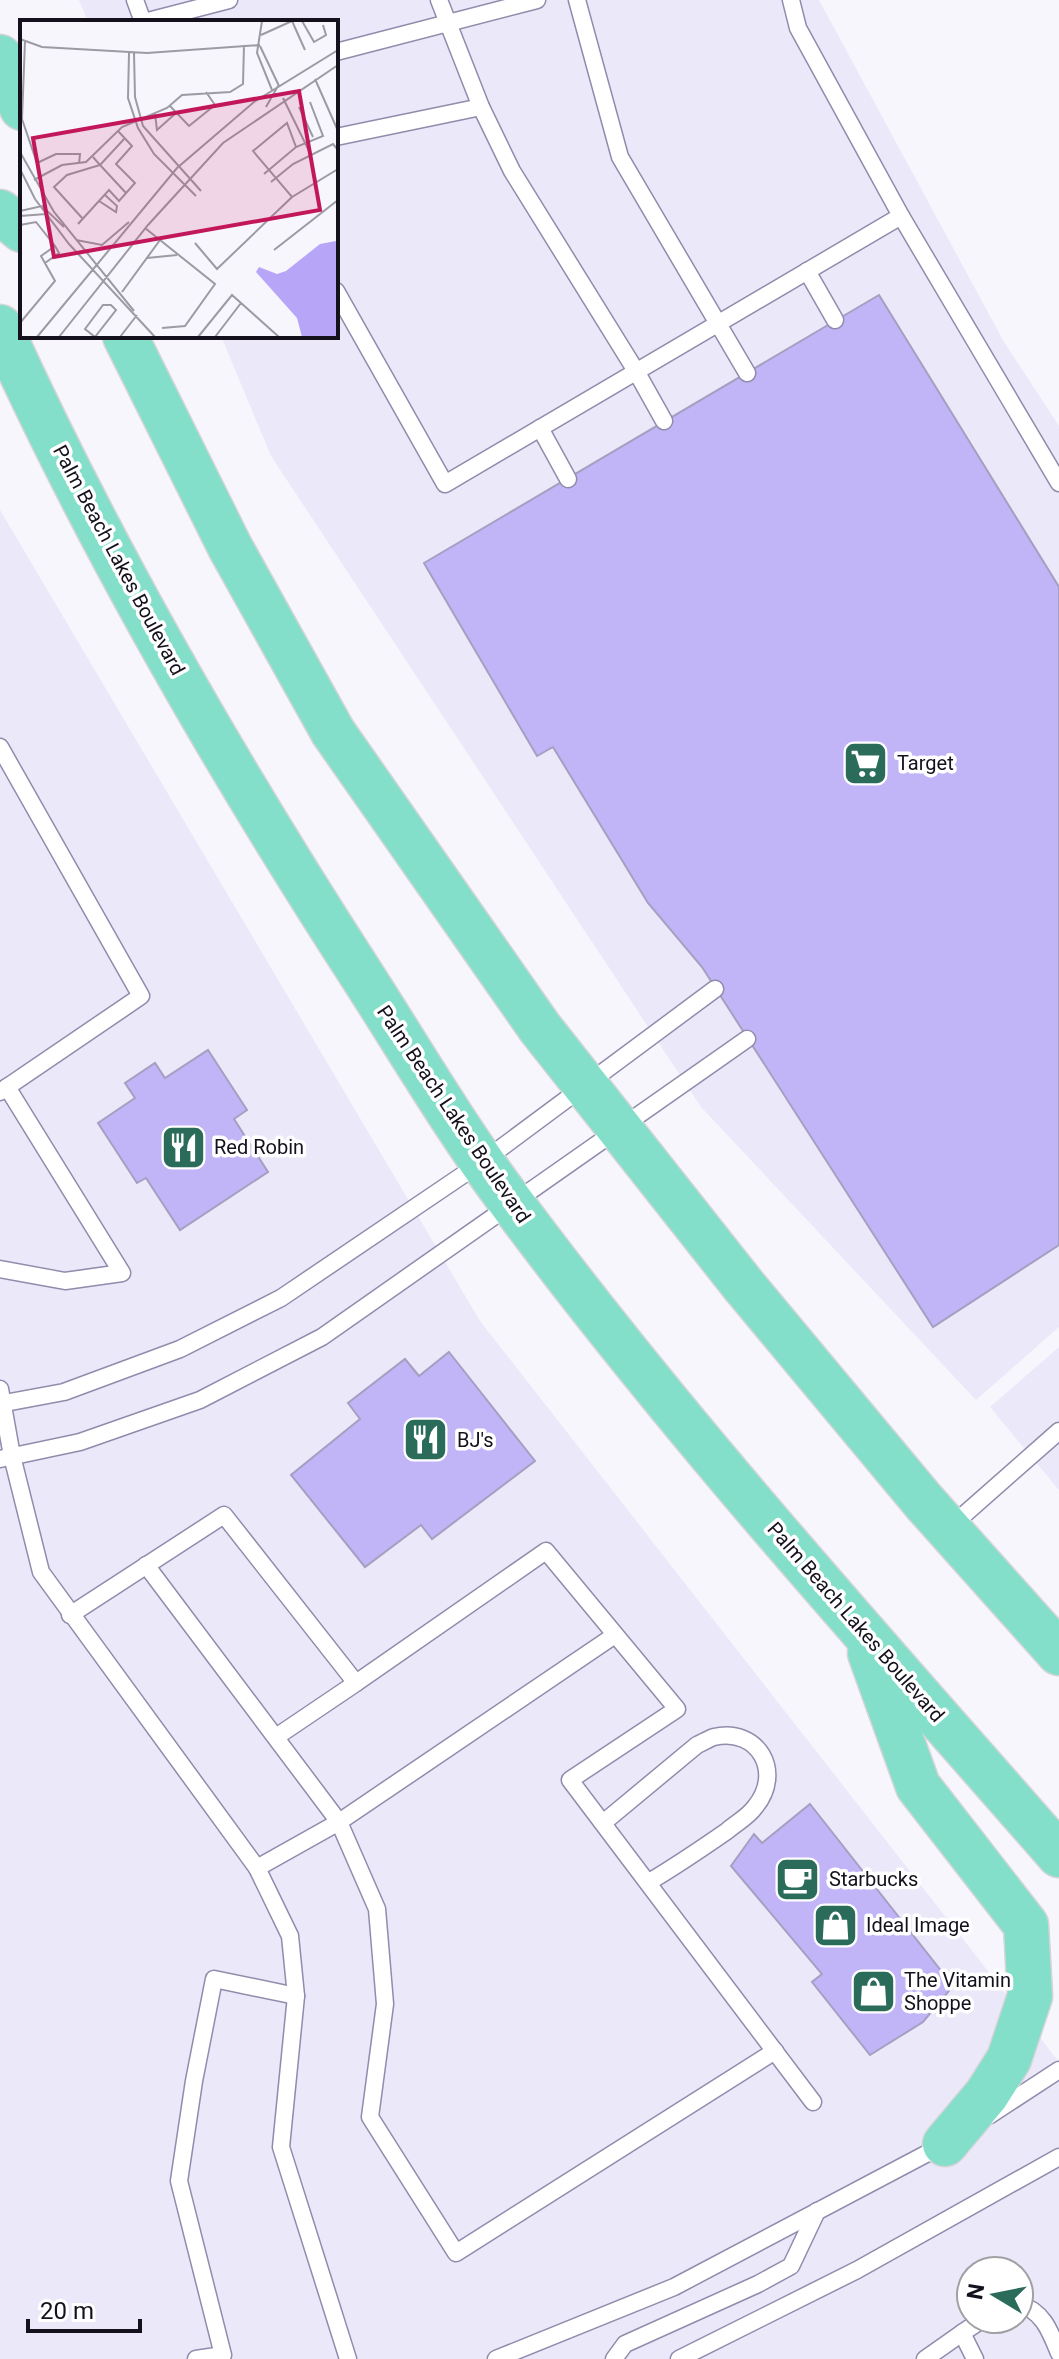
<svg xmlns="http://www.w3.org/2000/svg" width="1059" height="2359" font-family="Roboto,sans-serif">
	<rect width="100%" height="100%" fill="#f7f6fd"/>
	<g fill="#eae8f9" fill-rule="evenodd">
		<polygon points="79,0 819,0 1004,342 1059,426 1059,1327 976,1400 701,1107 271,456 221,336 336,336 336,22 88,22"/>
		<path d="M0 510 480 1321 1059 2062V2359H0ZM971 2271H1019V2319H971Z"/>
		<polygon points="1059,1347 1059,1490 990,1407"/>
	</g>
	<g fill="#c2b5f7" stroke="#a59fc1" stroke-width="2">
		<polygon points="879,295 1059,587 1059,1245 933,1327 702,967 648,903 553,747 537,756 424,563"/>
		<polygon points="208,1050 247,1110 234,1119 268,1172 180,1230 146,1178 137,1183 98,1123 135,1098 125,1083 155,1063 165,1078"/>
		<polygon points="449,1352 535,1461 432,1539 421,1525 365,1567 291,1475 360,1419 348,1403 405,1359 419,1376"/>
		<polygon points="810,1804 953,1986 923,2022 870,2055 812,1982 822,1974 731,1866 754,1834 762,1843"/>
	</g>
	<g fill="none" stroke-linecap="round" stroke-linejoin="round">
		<defs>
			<g id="service">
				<polyline points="135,0 143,22"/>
				<polyline points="439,0 481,107 512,171 636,371 664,421"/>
				<polyline points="577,0 620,157 747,373"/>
				<polyline points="144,22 229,0"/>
				<polyline points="336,52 537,0"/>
				<polyline points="336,137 481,107"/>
				<polyline points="901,216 1059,483"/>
				<polyline points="807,271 835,320"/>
				<polyline points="336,291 445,484 901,216 798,28 791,0"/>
				<polyline points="540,428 568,479"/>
				<polyline points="0,747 141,996 0,1092"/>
				<polyline points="0,1269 65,1281 122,1273 7,1087"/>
				<polyline points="0,1389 12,1456 41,1572 257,1868 290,1936 296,1996 281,2147 348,2359"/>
				<polyline points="0,1404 64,1392 180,1349 281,1298 482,1162 715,989"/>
				<polyline points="0,1459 80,1442 200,1400 322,1337 747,1039"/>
				<polyline points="949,1528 1059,1431"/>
				<polyline points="146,1565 339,1822 615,1635"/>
				<polyline points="70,1615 224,1515 356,1683 546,1551 677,1709 570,1780 813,2102"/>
				<polyline points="276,1737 356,1683"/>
				<path d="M603 1823 697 1745C702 1743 708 1739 714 1737 758 1727 784 1772 755 1807 748 1817 736 1823 727 1831 701 1849 676 1866 649 1882"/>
				<polyline points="257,1868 339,1822 377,1909 385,2004 370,2117 456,2253 775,2051"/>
				<polyline points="990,2115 1059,2070"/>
				<path d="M1019 2304C1043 2311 1050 2331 1059 2353"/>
				<polyline points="962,2333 983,2319"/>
				<polyline points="196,2359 223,2355 179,2181 194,2081 214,1979 296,1996"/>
				<polyline points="496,2359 674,2287 943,2145"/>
				<polyline points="614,2359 625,2344 758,2284 791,2266 817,2211"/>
				<polyline points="679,2359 857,2270 1059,2157"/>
				<polyline points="925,2359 962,2333 975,2359"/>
			</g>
			<g id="primary">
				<polyline points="0,57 22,108"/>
				<polyline points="0,212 22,230"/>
				<path d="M0 327C102 552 227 767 361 974 410 1050 456 1129 510 1201 680 1430 872 1641 1059 1855"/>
				<polyline points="125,336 230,547 333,732 540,1028 744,1286 924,1502 1059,1653"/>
				<polyline points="870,1653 918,1786 1026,1925 1030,1996 1009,2059 987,2094 945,2144"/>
			</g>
		</defs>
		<use href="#service" stroke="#918bac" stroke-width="19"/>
		<use href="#primary" stroke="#d5d4d6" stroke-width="47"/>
		<use href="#service" stroke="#fff" stroke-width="16"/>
		<use href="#primary" stroke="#83dfca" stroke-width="44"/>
	</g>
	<defs>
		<symbol id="supermarket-square" viewBox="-11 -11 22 22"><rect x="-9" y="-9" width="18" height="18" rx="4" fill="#2a6b5a" stroke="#fff"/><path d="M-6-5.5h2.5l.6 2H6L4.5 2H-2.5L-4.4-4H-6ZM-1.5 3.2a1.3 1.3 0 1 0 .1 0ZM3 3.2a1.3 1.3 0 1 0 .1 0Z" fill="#fff"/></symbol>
		<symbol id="restaurant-square" viewBox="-11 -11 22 22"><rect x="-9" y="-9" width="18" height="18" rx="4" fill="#2a6b5a" stroke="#fff"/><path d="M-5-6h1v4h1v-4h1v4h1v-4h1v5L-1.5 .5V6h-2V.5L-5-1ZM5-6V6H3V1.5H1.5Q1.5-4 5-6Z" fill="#fff"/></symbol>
		<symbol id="cafe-square" viewBox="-11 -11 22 22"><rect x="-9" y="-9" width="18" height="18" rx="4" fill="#2a6b5a" stroke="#fff"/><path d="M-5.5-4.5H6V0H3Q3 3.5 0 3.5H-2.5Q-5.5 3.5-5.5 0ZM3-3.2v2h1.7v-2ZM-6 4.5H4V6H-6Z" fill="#fff"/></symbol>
		<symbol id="shop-square" viewBox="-11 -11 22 22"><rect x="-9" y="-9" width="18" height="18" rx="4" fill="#2a6b5a" stroke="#fff"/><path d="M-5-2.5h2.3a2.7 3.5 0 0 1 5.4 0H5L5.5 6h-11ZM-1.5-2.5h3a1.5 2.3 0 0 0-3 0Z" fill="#fff"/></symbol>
	</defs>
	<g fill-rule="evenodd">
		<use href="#supermarket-square" x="840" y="738" width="51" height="51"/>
		<use href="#restaurant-square" x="158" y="1122" width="51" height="51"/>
		<use href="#restaurant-square" x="400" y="1414" width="51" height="51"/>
		<use href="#cafe-square" x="772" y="1854" width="51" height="51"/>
		<use href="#shop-square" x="810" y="1900" width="51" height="51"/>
		<use href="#shop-square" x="848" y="1966" width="51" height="51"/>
	</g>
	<g text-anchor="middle" stroke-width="7" stroke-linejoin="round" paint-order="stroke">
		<g font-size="20" fill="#14111d" stroke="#fff">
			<text transform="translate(119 560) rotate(62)" y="7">Palm Beach Lakes Boulevard</text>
			<text transform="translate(454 1114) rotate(56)" y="7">Palm Beach Lakes Boulevard</text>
			<text transform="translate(856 1622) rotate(49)" y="7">Palm Beach Lakes Boulevard</text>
		</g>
		<g font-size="20" fill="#14111d" stroke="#fff" text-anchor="start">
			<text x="897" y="770">Target</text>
			<text x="214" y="1154">Red Robin</text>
			<text x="457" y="1447">BJ's</text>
			<text x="829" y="1886">Starbucks</text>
			<text x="866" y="1932">Ideal Image</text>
			<text x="904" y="1987">The Vitamin<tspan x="904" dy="23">Shoppe</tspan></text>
		</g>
	</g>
	<g transform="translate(20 20)">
		<rect width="318" height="318" fill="#f7f6fd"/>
		<path d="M316 221 318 317H282L277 298 236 252 239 247 257 254 266 251 300 224Z" fill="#b7a5f8"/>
		<path fill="none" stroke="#9c9aa3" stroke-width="2" d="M242 1 237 33 252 70M272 1 285 30M282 1 294 22 306 15 303 5M241 15 272 1M0 19 22 27 127 33 240 25M5 21 2 99 17 143 36 134H60L59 144M240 26 259 66M109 33 108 78 118 108 134 134 176 176M114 33 115 77 123 106 181 171M295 59 318 111M263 78 291 135M150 86 169 106 195 85 186 72M246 87 258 66M279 87 293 117M135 94 137 110 156 93M105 118 80 145 106 173M276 127 267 103 233 131 272 177 318 149M0 132 34 192 114 291M0 149 15 179 49 224 135 317M244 154 276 127 303 116 290 82M14 160 42 145 66 142 102 107 147 88 162 75 210 72 223 64 224 25M251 162 273 144 313 124 318 130M79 181 96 192 97 186 85 175M0 191 22 186 44 207M0 196 26 194M63 199 34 167 47 155 80 145 73 137M58 204 89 170 99 181 115 163 96 144 112 126 98 111M0 205 16 202 35 226 21 236 35 261 0 303M125 208 195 264 165 306 142 308M56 220 82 225 109 202M175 223 197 249 272 177M254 230 318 180M127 238 157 235M25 243 39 233 35 226M102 272 140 220M17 317 157 148 234 82 318 30M39 317 128 205 203 123 318 45M75 317 65 309 83 285H91L96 290 75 317M100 317 117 295M178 317 212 275 259 317M195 317 221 283"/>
		<path fill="#c2185b" fill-opacity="0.15" stroke="#c2185b" stroke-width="4" d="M279 71 300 190 34 237 13 118Z"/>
		<rect width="318" height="318" fill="none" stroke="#14111d" stroke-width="4"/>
	</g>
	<g transform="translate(995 2295) rotate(280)"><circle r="38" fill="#ffffff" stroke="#a1a0a5" stroke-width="2"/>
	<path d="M0-6L14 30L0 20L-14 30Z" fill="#2a6b5a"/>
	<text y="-12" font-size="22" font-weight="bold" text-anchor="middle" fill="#14111d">N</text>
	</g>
	<path d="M28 2319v12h112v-12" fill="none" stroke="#14111d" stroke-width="4"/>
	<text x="40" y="2319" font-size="24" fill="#14111d" stroke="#ffffff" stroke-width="6" paint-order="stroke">20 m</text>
</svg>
